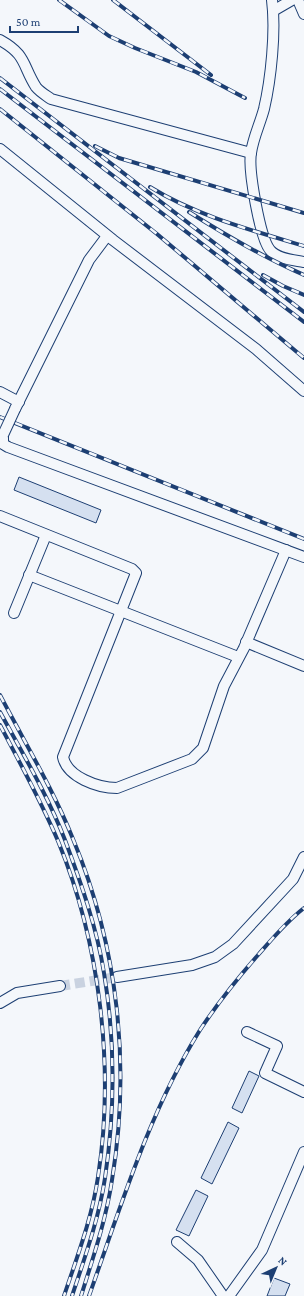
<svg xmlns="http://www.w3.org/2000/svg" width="304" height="1296" font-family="'Crimson Pro',serif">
	<rect width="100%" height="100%" fill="#f4f7fb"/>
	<g fill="#d5e0f0" stroke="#1d3f73">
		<polygon points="19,477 101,510 96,523 14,490"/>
		<polygon points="249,1071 259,1076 242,1113 232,1108"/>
		<polygon points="228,1122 239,1128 212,1184 201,1178"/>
		<polygon points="196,1190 208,1196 189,1236 176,1230"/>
		<polygon points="274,1278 290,1284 285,1296 267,1296"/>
	</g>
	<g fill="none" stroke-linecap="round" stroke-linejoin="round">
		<polyline stroke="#c9d2e0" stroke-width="10" stroke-dasharray="10 5" stroke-linecap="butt" points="60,986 117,977"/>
		<defs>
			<g id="minor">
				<path d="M272 0C276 31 271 79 264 109 260 124 253 138 251 153 248 170 260 238 270 250 277 259 294 260 304 262"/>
				<polyline points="298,0 304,14"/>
				<polyline points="273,11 292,0"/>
				<path d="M0 40C27 55 22 65 36 87 40 92 47 96 51 99L251 153"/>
				<polyline points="0,149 113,240 256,349 304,391"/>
				<polyline points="0,392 19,402"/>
				<polyline points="15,409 89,260 107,236"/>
				<polyline points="3,435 3,444 8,447 304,557"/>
				<path d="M0 516 132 569 136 573 63 757C67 777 98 788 117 788L192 759 203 748 224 686 244 648 286 550"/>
				<polyline points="29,575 238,657"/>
				<polyline points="14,613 46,535"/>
				<polyline points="246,642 304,666"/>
				<polyline points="117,977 192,965 215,957 233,944 293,879 304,857"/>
				<polyline points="0,1003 17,993 60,986"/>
				<polyline points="247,1032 277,1046 265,1073 304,1092"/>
				<polyline points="177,1242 198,1260 223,1296"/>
				<polyline points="229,1296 262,1250 304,1152"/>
			</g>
		</defs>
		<use href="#minor" stroke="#1d3f73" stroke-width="12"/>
		<use href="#minor" stroke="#f4f7fb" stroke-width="10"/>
		<defs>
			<g id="rail">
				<polyline points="59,0 109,36 135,48 196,72 245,98"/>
				<polyline points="113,0 211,75"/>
				<polyline points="0,78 304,312"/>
				<polyline points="0,89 304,322"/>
				<polyline points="0,109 157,234 304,358"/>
				<polyline points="95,146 119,158 304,213"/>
				<path d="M150 187C197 216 251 230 304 246"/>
				<path d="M189 212C227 236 263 257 304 275"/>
				<polyline points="263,275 283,286 304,295"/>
				<polyline points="0,417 304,539"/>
				<path d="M0 695C25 743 53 789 73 839 118 947 131 1065 112 1180 106 1220 93 1258 81 1296"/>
				<path d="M0 712C23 754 48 796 65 840 81 883 97 928 104 973 115 1039 115 1111 105 1178 99 1218 85 1257 72 1296"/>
				<path d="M0 725C20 763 41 801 58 841 100 943 115 1068 98 1177 92 1218 77 1257 64 1296"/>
				<path d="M89 1296C121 1206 149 1112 200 1030 217 1004 237 979 258 955 272 939 286 922 304 908"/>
			</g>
		</defs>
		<use href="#rail" stroke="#1d3f73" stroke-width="4"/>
		<use href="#rail" stroke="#f4f7fb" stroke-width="2.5" stroke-dasharray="8" stroke-linecap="butt"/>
		<defs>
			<polyline id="minor-bridge" points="3,435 15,409"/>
		</defs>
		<use href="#minor-bridge" stroke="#1d3f73" stroke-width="12" stroke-linecap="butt"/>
		<use href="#minor-bridge" stroke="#f4f7fb" stroke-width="10"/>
	</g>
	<g transform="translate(276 1268) rotate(44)" stroke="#f4f7fb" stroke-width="3" paint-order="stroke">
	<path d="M0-3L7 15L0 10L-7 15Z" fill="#1d3f73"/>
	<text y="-6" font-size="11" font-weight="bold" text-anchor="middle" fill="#1d3f73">N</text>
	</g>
	<path d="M10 26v6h68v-6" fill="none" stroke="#1d3f73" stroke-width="2"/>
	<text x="16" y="26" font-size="12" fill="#1d3f73" stroke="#f4f7fb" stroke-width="3" paint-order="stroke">50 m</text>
</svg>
